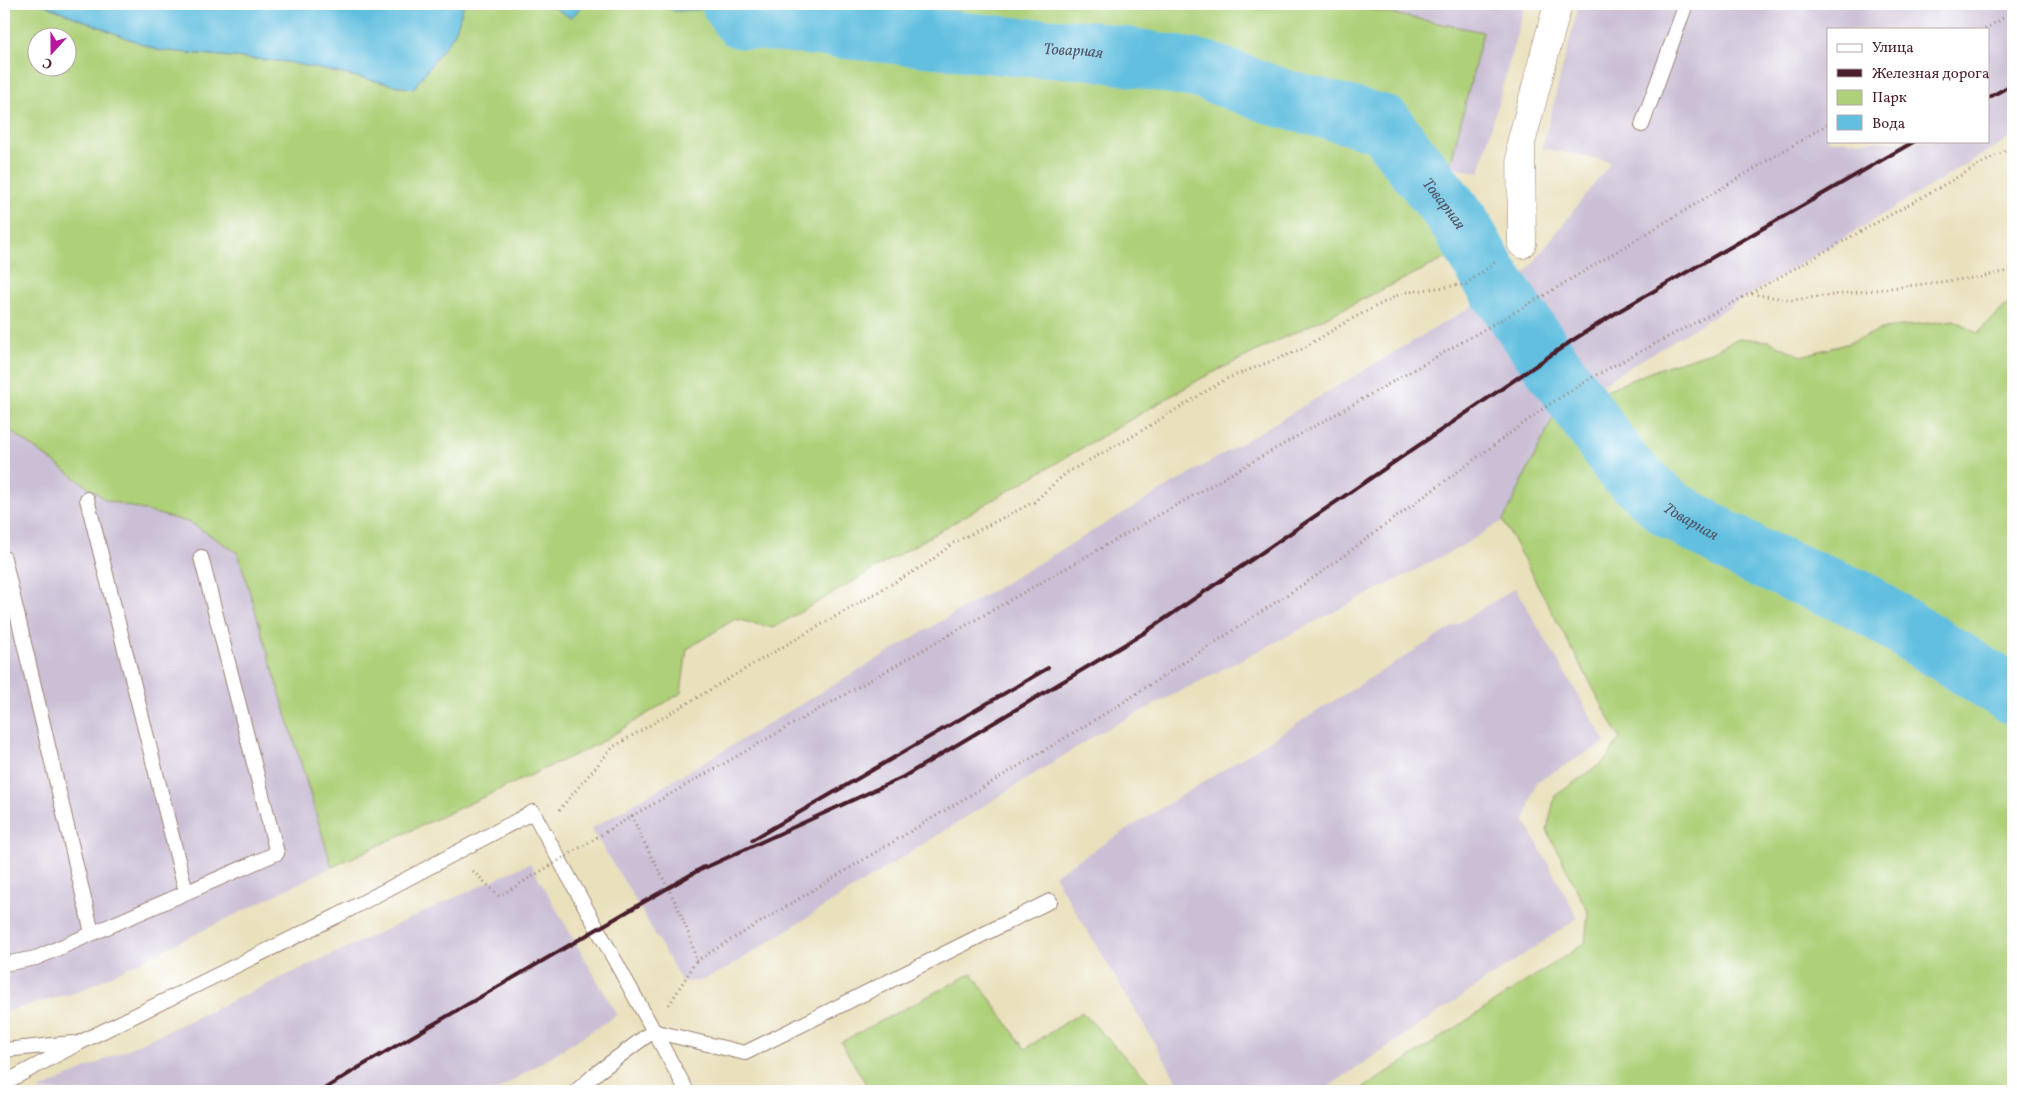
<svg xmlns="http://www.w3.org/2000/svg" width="2017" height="1095" font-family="Vollkorn,serif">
	<rect width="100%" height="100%" fill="#fff"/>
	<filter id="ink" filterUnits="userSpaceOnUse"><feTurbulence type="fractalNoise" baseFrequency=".02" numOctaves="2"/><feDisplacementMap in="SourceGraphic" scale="10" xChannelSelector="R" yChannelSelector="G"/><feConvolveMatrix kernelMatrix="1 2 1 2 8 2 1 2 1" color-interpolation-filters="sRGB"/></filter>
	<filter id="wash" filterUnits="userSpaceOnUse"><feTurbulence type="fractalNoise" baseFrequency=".0096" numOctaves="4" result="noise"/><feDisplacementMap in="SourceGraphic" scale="20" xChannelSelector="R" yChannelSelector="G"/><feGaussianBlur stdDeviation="1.12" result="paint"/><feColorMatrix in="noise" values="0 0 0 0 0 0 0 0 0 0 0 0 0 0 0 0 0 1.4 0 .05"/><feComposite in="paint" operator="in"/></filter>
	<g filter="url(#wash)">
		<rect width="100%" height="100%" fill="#e9e0bc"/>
		<g fill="#cbbfd5" fill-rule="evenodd">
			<polygon points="1343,4 1525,4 1479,173 1450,166 1483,32"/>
			<path d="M1579 4H2013V136L1595 388 1523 276 1611 162 1542 148ZM1828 29H1988V141H1828Z"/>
			<polygon points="1479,302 1557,410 1503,521 1460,547 1101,732 726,969 700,981 682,982 632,894 591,829"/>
			<polygon points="4,426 106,500 191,523 238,553 332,867 78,992 4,1012"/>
			<polygon points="1515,588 1606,742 1536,782 1525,821 1578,918 1322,1091 1183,1091 1054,875"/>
			<polygon points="530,863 617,1015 496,1091 37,1091"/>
		</g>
		<g fill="#add078" stroke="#7c7852" fill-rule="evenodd">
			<path d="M4 4H42L157 50 287 62 413 89 455 33 464 4H549L571 18 584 4H660L675 11 712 9 741 19 790 6V4H1343L1483 32 1450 166 1461 251 1202 378 773 628 735 619 687 649 681 693 596 745 332 867 238 553 191 523 106 500 4 426ZM38 38H68V68H38Z"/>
			<polygon points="2013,299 2013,1091 1359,1091 1585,943 1588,912 1547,830 1555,796 1606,760 1620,738 1503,521 1557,410 1663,367 1711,352 1739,338 1769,341 1801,356 1846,344 1885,328 1954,320 1977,333"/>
			<polygon points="972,973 1025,1049 1082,1012 1158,1091 870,1091 841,1042"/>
		</g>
		<g fill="#62bfe0" stroke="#566f86">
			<polygon points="42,4 464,4 455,33 413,89 287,62 157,50"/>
			<polygon points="549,4 584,4 571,18"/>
			<polygon points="660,4 790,4 791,5 741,19 712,9 675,11"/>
		</g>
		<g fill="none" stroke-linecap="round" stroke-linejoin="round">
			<path stroke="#62bfe0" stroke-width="59" id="s1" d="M731 4 741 19 1019 47 1090 50 1203 70 1281 98 1383 124 1459 221 1491 278 1624 468 1669 508 1752 555 1858 599 2013 695"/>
		</g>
	</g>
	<g filter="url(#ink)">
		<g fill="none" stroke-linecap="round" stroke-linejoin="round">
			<defs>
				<g id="service">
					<polyline points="1642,125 1686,4"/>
					<polyline points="87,499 186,892"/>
					<polyline points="4,558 92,933"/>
					<polyline points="4,964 36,958 277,853 201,557"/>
					<polyline points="4,1050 73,1043"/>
					<polyline points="4,1083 81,1042 337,916 533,812 687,1091"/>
					<polyline points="576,1091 598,1072 653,1031 745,1053 1050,901"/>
				</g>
				<polyline id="minor" points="1522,244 1521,143 1558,4"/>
			</defs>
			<use href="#service" stroke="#9a8074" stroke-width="16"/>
			<use href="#minor" stroke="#9a8074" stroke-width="29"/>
			<g stroke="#9a8074" stroke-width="3" stroke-dasharray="1 4" stroke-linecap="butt">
				<polyline points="1985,29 2013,12"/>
				<polyline points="1752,294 1792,300 1981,277 2013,270"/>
				<polyline points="559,810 613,747 767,656 928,563 953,543 1034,502 1066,473 1128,439 1226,379 1302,349 1346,322 1402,293 1466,284 1497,261"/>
				<polyline points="632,816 1548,293 1828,124"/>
				<path d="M606 832 632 816C652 865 686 909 696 961L668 1007"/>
				<polyline points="473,871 499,896 528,879"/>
				<polyline points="696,961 1116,707 1316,576 1547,406 1596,375 1751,293 2013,146"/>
			</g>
			<use href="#service" stroke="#fff" stroke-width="14"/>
			<use href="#minor" stroke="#fff" stroke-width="28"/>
			<g stroke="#4a1f2b" stroke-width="4">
				<polyline points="1988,98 2013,84"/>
				<polyline points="752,840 1048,668"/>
				<polyline points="698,871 903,777 1144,633 1573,340 1619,311 1915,141"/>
				<polyline points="321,1091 358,1068 704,867"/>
			</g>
			<polyline stroke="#9a8074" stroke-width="3" stroke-dasharray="1 4" stroke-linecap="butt" points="528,879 606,832"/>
		</g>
	</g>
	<g text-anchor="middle" stroke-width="4" stroke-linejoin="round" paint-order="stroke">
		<g font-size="16" font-style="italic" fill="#52576a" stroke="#fff">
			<text dy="6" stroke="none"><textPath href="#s1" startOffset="352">Товарная</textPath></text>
			<text dy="6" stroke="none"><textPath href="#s1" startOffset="772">Товарная</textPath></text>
			<text dy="6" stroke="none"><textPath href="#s1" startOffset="1178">Товарная</textPath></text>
		</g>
	</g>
	<rect width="2017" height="1095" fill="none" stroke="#fff" stroke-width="20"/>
	<rect x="1827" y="28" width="162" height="115" fill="#ffffff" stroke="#b7a5aa"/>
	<rect x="1837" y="44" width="25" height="8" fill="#ffffff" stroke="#b7a5aa"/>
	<text x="1872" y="52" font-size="15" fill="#4a1f2b">Улица</text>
	<rect x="1837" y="69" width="25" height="8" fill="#4a1f2b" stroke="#b7a5aa"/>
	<text x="1872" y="78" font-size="15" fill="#4a1f2b">Железная дорога</text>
	<rect x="1837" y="90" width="25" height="15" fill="#add078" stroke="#b7a5aa"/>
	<text x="1872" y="102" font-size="15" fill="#4a1f2b">Парк</text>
	<rect x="1837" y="115" width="25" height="15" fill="#62bfe0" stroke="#b7a5aa"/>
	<text x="1872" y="128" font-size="15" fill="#4a1f2b">Вода</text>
	<g transform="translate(52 52) rotate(201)"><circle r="24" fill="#ffffff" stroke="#b7a5aa"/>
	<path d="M0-4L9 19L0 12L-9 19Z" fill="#b5179e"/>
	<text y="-8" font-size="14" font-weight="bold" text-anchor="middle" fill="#4a1f2b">С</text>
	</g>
</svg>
